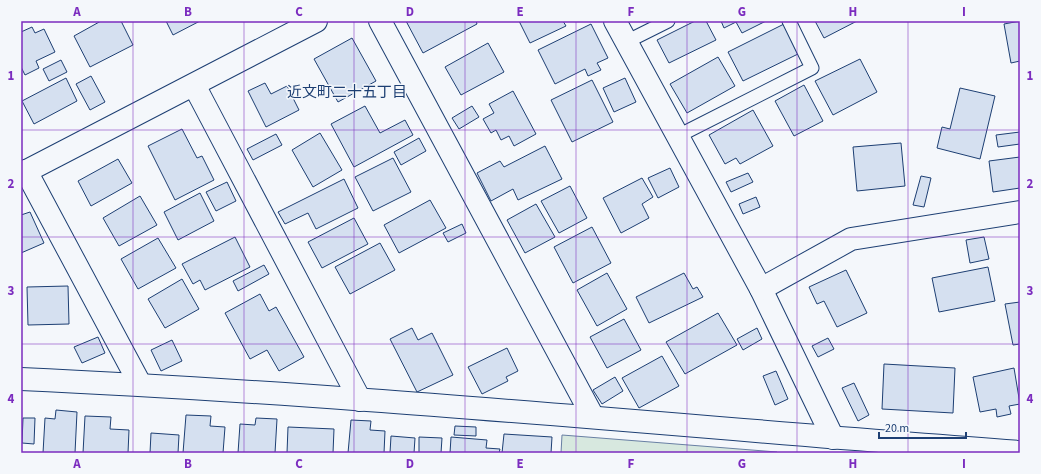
<svg xmlns="http://www.w3.org/2000/svg" width="1041" height="474" font-family="'Source Sans 3','Noto Sans JP',sans-serif">
	<rect width="100%" height="100%" fill="#f4f7fb"/>
	<polygon fill="#d7e8df" stroke="#687fa3" points="562,435 777,452 777,453 561,453"/>
	<g fill="#d5e0f0" stroke="#1d3f73">
		<polygon points="101,21 121,21 133,45 90,67 74,36"/>
		<polygon points="166,21 200,21 173,35"/>
		<polygon points="406,21 476,21 477,24 423,53"/>
		<polygon points="519,21 563,21 566,26 530,43"/>
		<polygon points="695,21 706,21 716,40 669,63 657,40"/>
		<polygon points="721,21 766,21 742,33 736,22 724,28"/>
		<polygon points="815,21 857,21 824,38"/>
		<polygon points="1020,21 1020,61 1011,63 1004,24"/>
		<polygon points="591,24 608,58 597,63 601,70 588,76 585,69 555,84 538,50"/>
		<polygon points="784,24 798,54 743,81 728,52"/>
		<polygon points="32,27 35,33 44,29 55,52 36,61 39,68 25,75 21,67 21,32"/>
		<polygon points="352,38 376,81 338,102 314,59"/>
		<polygon points="488,43 504,72 461,95 445,67"/>
		<polygon points="718,57 735,86 687,113 670,84"/>
		<polygon points="860,59 877,92 833,115 815,81"/>
		<polygon points="61,60 67,72 49,81 43,69"/>
		<polygon points="91,76 105,102 90,110 76,84"/>
		<polygon points="66,78 77,101 34,124 22,101"/>
		<polygon points="625,78 636,102 614,112 603,88"/>
		<polygon points="592,80 613,122 572,142 551,100"/>
		<polygon points="265,83 271,94 287,86 299,110 266,127 248,91"/>
		<polygon points="804,85 823,121 794,136 775,101"/>
		<polygon points="960,88 995,96 980,159 937,148 942,127 950,129"/>
		<polygon points="513,91 536,134 514,146 509,136 501,140 496,130 491,133 483,119 494,113 489,104"/>
		<polygon points="365,106 380,133 405,120 413,135 354,167 331,124"/>
		<polygon points="472,106 479,117 459,129 452,118"/>
		<polygon points="753,110 773,146 740,164 736,158 725,164 709,135"/>
		<polygon points="182,129 197,158 202,156 214,180 175,200 148,146"/>
		<polygon points="1020,132 1020,144 998,147 996,135"/>
		<polygon points="320,133 342,170 313,187 292,150"/>
		<polygon points="276,134 282,145 253,160 247,149"/>
		<polygon points="419,138 426,151 401,165 394,152"/>
		<polygon points="901,143 905,186 857,191 853,147"/>
		<polygon points="545,146 562,179 518,200 513,189 491,201 477,173 500,161 504,167"/>
		<polygon points="1020,157 1020,188 993,192 989,161"/>
		<polygon points="393,158 411,192 373,211 355,177"/>
		<polygon points="118,159 132,183 91,206 78,181"/>
		<polygon points="670,168 679,187 658,198 648,178"/>
		<polygon points="748,173 753,182 731,192 726,182"/>
		<polygon points="921,176 931,178 924,207 913,205"/>
		<polygon points="642,178 653,197 642,204 649,218 621,233 603,198"/>
		<polygon points="344,179 358,208 316,229 308,213 285,224 278,212"/>
		<polygon points="227,182 236,201 216,211 206,192"/>
		<polygon points="570,186 587,218 559,233 541,201"/>
		<polygon points="200,193 214,221 178,240 164,212"/>
		<polygon points="140,196 157,225 119,246 103,218"/>
		<polygon points="756,197 760,207 743,214 739,204"/>
		<polygon points="430,200 446,228 399,253 384,225"/>
		<polygon points="536,204 555,237 525,253 507,220"/>
		<polygon points="30,212 44,243 21,253 21,215"/>
		<polygon points="354,218 368,244 322,268 308,242"/>
		<polygon points="462,224 466,233 448,242 443,233"/>
		<polygon points="592,227 611,263 573,283 554,247"/>
		<polygon points="235,237 250,267 205,290 200,280 193,284 182,264"/>
		<polygon points="984,237 989,259 970,263 966,240"/>
		<polygon points="158,238 176,268 138,289 121,259"/>
		<polygon points="380,243 395,270 350,294 335,267"/>
		<polygon points="264,265 269,274 238,291 233,281"/>
		<polygon points="988,267 995,301 939,312 932,278"/>
		<polygon points="846,270 867,313 837,327 824,301 817,304 809,287"/>
		<polygon points="607,273 627,309 597,326 577,290"/>
		<polygon points="684,273 693,289 697,287 703,297 649,323 636,297"/>
		<polygon points="182,279 199,309 165,328 148,299"/>
		<polygon points="68,286 69,324 28,325 27,287"/>
		<polygon points="260,294 269,311 276,307 304,357 279,371 267,350 250,359 225,313"/>
		<polygon points="1020,302 1020,344 1013,345 1005,304"/>
		<polygon points="718,313 737,345 685,374 666,342"/>
		<polygon points="624,319 641,350 607,368 590,337"/>
		<polygon points="412,328 418,340 432,333 453,375 417,392 390,339"/>
		<polygon points="757,328 762,339 743,350 737,339"/>
		<polygon points="98,337 105,353 82,363 74,347"/>
		<polygon points="828,338 834,349 818,357 812,346"/>
		<polygon points="172,340 182,361 161,371 151,350"/>
		<polygon points="507,348 518,371 506,377 508,381 482,394 468,367"/>
		<polygon points="662,356 679,386 639,408 622,378"/>
		<polygon points="884,364 955,368 953,413 882,409"/>
		<polygon points="1014,368 1020,404 1009,406 1011,414 997,417 996,409 980,412 973,377"/>
		<polygon points="776,371 788,399 775,405 763,376"/>
		<polygon points="615,377 623,391 602,404 593,390"/>
		<polygon points="854,383 869,415 858,421 842,388"/>
		<polygon points="56,410 77,412 75,453 43,453 45,418 55,419"/>
		<polygon points="186,415 211,416 210,426 225,427 223,453 183,453"/>
		<polygon points="85,416 111,417 110,429 129,430 128,453 83,453"/>
		<polygon points="23,418 35,418 34,444 22,443"/>
		<polygon points="256,418 277,419 275,453 238,453 240,424 255,425"/>
		<polygon points="351,420 371,421 370,430 385,431 384,453 348,453"/>
		<polygon points="455,426 476,427 476,436 454,435"/>
		<polygon points="288,427 334,429 333,453 287,453"/>
		<polygon points="151,433 179,435 178,453 150,453"/>
		<polygon points="504,434 552,437 551,453 502,453"/>
		<polygon points="391,436 415,438 414,453 390,453"/>
		<polygon points="419,437 442,438 441,453 419,453"/>
		<polygon points="451,437 487,440 486,448 500,449 499,453 450,453"/>
	</g>
	<g fill="none" stroke-linecap="round" stroke-linejoin="round">
		<defs>
			<g id="lane">
				<polyline points="626,42 668,21"/>
				<polyline points="678,136 812,68 789,21"/>
			</g>
			<g id="street">
				<polyline points="380,21 593,417"/>
				<polyline points="615,21 761,289 833,438"/>
				<polyline points="194,85 360,400"/>
				<polyline points="26,171 140,384"/>
				<polyline points="21,174 316,21"/>
				<polyline points="761,289 851,239 1020,212"/>
				<path d="M21 379C355 394 687 427 1020 452"/>
			</g>
		</defs>
		<use href="#lane" stroke="#1d3f73" stroke-width="15"/>
		<use href="#street" stroke="#1d3f73" stroke-width="24"/>
		<use href="#lane" stroke="#f4f7fb" stroke-width="13"/>
		<use href="#street" stroke="#f4f7fb" stroke-width="22"/>
	</g>
	<path fill="none" stroke="#7b2cbf" stroke-width="1" stroke-opacity="0.55" d="M133 21V453M244 21V453M354 21V453M465 21V453M576 21V453M687 21V453M797 21V453M908 21V453M21 130H1020M21 237H1020M21 344H1020"/>
	<g text-anchor="middle" stroke-width="3" stroke-linejoin="round" paint-order="stroke">
		<g font-size="15" fill="#1d3f73" stroke="#f4f7fb">
			<text x="347" y="97">近文町二十五丁目</text>
		</g>
	</g>
	<rect width="1041" height="474" fill="none" stroke="#f4f7fb" stroke-width="44"/>
	<path d="M879 432v6h87v-6" fill="none" stroke="#1d3f73" stroke-width="2"/>
	<text x="885" y="432" font-size="12" fill="#1d3f73" stroke="#f4f7fb" stroke-width="3" paint-order="stroke">20 m</text>
	<rect x="22" y="22" width="997" height="430" fill="none" stroke="#7b2cbf" stroke-width="1.5"/>
	<g font-size="13" text-anchor="middle" font-weight="bold" fill="#7b2cbf">
		<text x="77" y="16">A</text>
		<text x="188" y="16">B</text>
		<text x="299" y="16">C</text>
		<text x="410" y="16">D</text>
		<text x="520" y="16">E</text>
		<text x="631" y="16">F</text>
		<text x="742" y="16">G</text>
		<text x="853" y="16">H</text>
		<text x="964" y="16">I</text>
		<text x="11" y="80">1</text>
		<text x="1030" y="80">1</text>
		<text x="11" y="188">2</text>
		<text x="1030" y="188">2</text>
		<text x="11" y="295">3</text>
		<text x="1030" y="295">3</text>
		<text x="11" y="403">4</text>
		<text x="1030" y="403">4</text>
		<text x="77" y="468">A</text>
		<text x="188" y="468">B</text>
		<text x="299" y="468">C</text>
		<text x="410" y="468">D</text>
		<text x="520" y="468">E</text>
		<text x="631" y="468">F</text>
		<text x="742" y="468">G</text>
		<text x="853" y="468">H</text>
		<text x="964" y="468">I</text>
	</g>
</svg>
